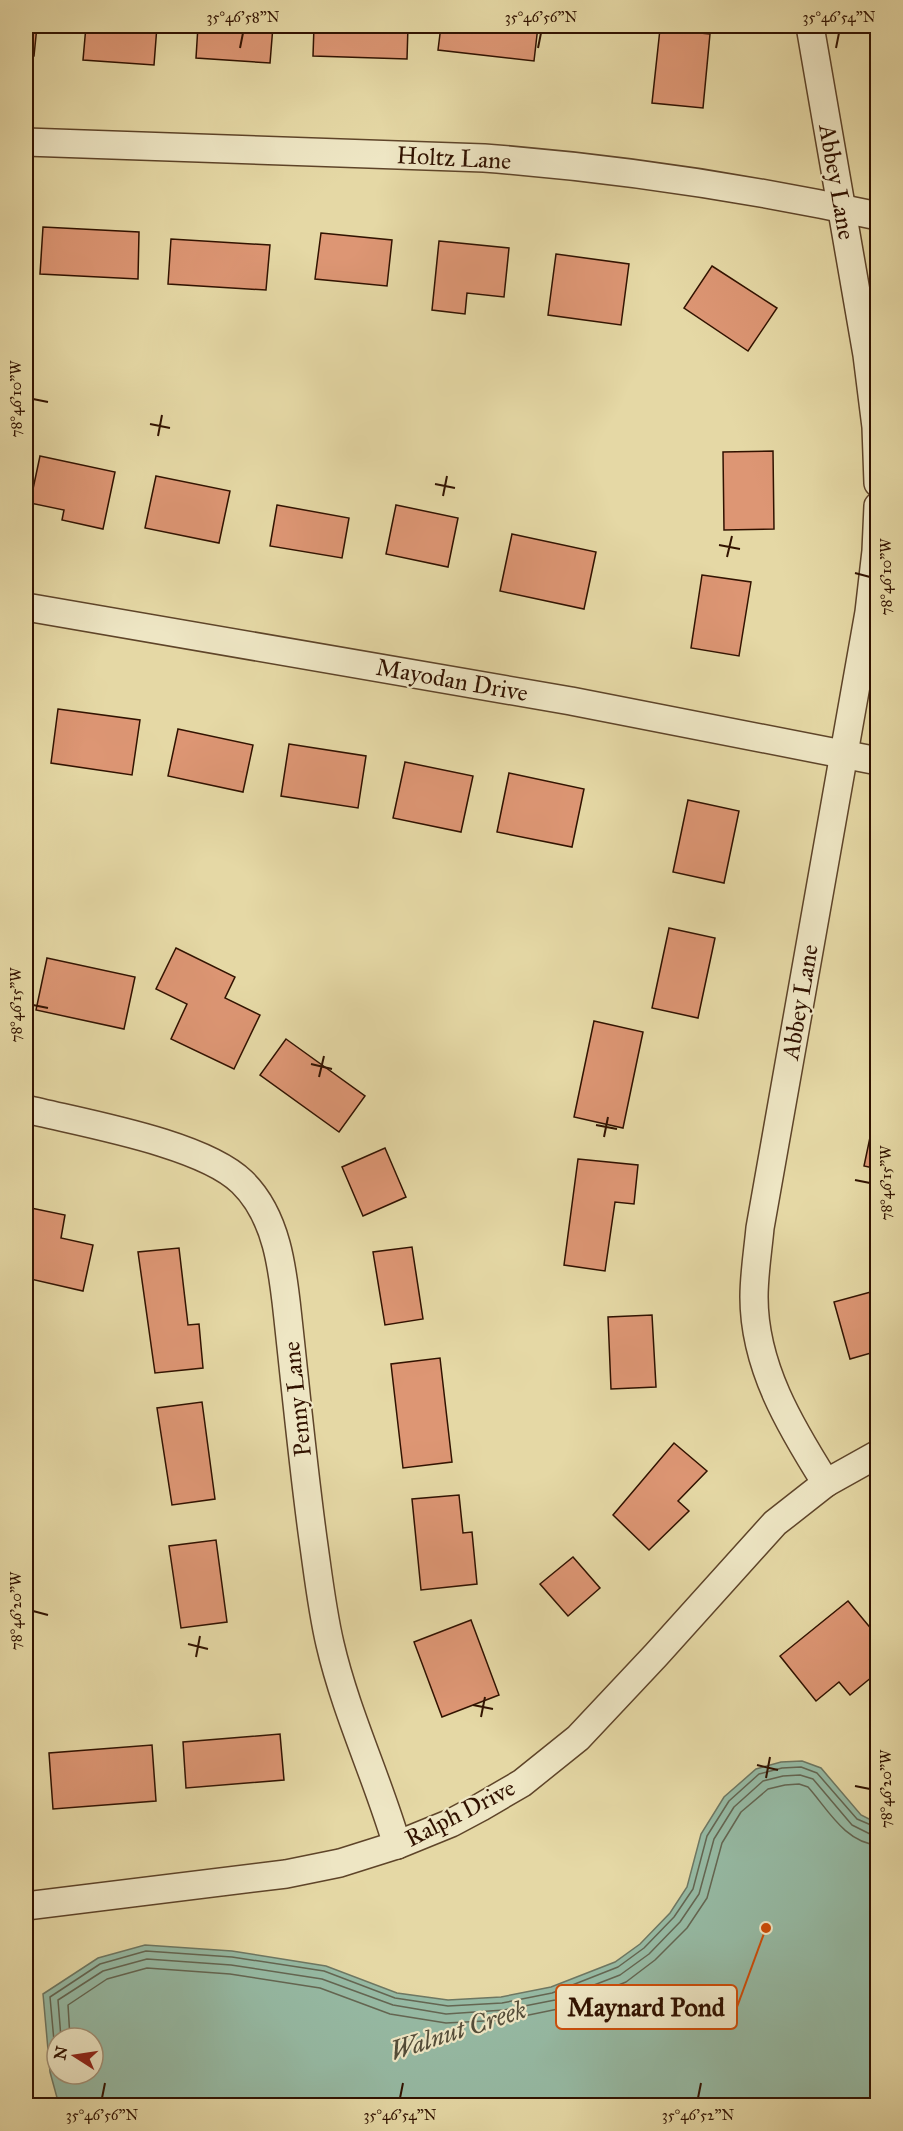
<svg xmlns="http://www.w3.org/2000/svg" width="903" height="2131" font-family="'IM FELL Great Primer',serif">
	<rect width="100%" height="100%" fill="#e5d8a5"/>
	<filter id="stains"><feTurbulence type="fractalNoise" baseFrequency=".00333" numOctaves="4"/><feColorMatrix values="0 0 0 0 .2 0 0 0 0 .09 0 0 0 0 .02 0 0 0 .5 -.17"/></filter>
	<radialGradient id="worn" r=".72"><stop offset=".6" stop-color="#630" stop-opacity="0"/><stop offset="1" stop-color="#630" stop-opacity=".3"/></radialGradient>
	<path fill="#96baa4" stroke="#6e7762" stroke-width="1.5" fill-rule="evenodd" d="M802 1761 821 1768 861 1815 877 1823V2105H59L50 2072 43 1994 98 1958 145 1945 232 1951 326 1966 397 1993 448 2000 501 1997 551 1987 615 1962 640 1944 670 1913 687 1887 701 1834 724 1797 756 1769 781 1762ZM57 2038H93V2074H57Z"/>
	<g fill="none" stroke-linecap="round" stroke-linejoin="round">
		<g stroke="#646652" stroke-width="1.5">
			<polyline points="61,2038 58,2000 103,1971 147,1959 231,1965 322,1979 393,2005 446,2014 504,2010 555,2000 620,1975 649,1954 680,1922 699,1894 714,1839 734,1807 763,1781 783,1776 800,1775 813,1779 852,1825 870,1834 878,1836"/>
			<path d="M70 2038 68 2005 107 1979 147 1968 230 1974 320 1988 390 2014 446 2023 504 2020 558 2009 626 1982 655 1960 687 1928 707 1898 722 1843 741 1812 768 1789 785 1785 799 1784 808 1787C827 1808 845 1843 878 1845"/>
			<polyline points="57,2074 50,1997 100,1964 146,1951 232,1957 324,1971 395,1998 448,2006 502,2003 552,1993 618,1967 644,1948 674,1917 693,1889 707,1836 729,1801 759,1774 782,1768 801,1767 817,1773 857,1819 878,1828"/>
		</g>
	</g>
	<g fill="#dd9674" stroke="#311200" stroke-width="1.5">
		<polygon points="26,26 37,26 34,56 26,55"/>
		<polygon points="86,26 157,26 154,65 83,60"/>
		<polygon points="198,26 273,26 270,63 196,58"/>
		<polygon points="314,26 408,26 407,59 313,56"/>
		<polygon points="441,26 538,26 534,61 438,50"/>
		<polygon points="660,29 710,34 703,108 652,103"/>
		<polygon points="43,227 139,232 138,279 40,274"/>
		<polygon points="321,233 392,240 387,286 315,279"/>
		<polygon points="171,239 270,245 266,290 168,284"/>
		<polygon points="439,241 509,248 504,297 467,293 465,314 432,310"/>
		<polygon points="556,254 629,264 621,325 548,315"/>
		<polygon points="712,266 777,308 748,351 684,308"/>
		<polygon points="773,451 774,529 724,530 723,452"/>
		<polygon points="40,456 115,472 103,529 62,520 64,510 30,503"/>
		<polygon points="156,476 230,491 219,543 145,528"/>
		<polygon points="277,505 349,518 342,558 270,546"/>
		<polygon points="396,505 458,518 448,567 386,554"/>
		<polygon points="512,534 596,552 584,609 500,591"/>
		<polygon points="702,575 751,582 739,656 691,648"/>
		<polygon points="58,709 140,720 132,775 51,763"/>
		<polygon points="178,729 253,745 243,792 168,776"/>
		<polygon points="289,744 366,756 358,808 281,796"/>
		<polygon points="405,762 473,776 461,832 393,818"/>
		<polygon points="509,773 584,789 572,847 497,832"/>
		<polygon points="688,800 739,811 724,883 673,872"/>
		<polygon points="669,928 715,938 698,1018 652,1008"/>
		<polygon points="176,948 235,977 225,998 260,1015 234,1069 171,1039 187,1004 156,989"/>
		<polygon points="47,958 135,977 124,1029 36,1010"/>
		<polygon points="594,1021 643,1032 623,1128 574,1117"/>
		<polygon points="286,1039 365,1096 339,1132 260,1075"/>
		<polygon points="877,1104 878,1104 878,1169 864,1166"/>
		<polygon points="385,1148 406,1197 363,1216 342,1167"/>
		<polygon points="578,1159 638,1165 634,1204 615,1202 605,1271 564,1265"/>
		<polygon points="31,1208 65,1215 61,1238 93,1245 83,1291 26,1278 26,1234"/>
		<polygon points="412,1247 423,1319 385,1325 373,1252"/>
		<polygon points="179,1248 188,1325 199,1324 203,1368 155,1373 138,1252"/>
		<polygon points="878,1290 878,1351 850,1359 834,1302"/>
		<polygon points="652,1315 656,1387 611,1389 608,1317"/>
		<polygon points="440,1358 452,1462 403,1468 391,1364"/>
		<polygon points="202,1402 215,1499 172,1505 157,1408"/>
		<polygon points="674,1443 707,1471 678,1501 689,1511 649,1550 613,1515"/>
		<polygon points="459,1495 463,1533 472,1532 477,1584 421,1590 412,1499"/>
		<polygon points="216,1540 227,1622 181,1628 169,1546"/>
		<polygon points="573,1557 600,1588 568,1616 540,1584"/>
		<polygon points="848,1601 878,1637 878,1672 850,1695 839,1682 816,1701 780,1656"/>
		<polygon points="471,1620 499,1695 442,1717 414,1642"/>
		<polygon points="280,1734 284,1780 186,1788 183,1742"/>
		<polygon points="152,1745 156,1801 53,1809 49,1753"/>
	</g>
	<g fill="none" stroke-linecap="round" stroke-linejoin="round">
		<defs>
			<g id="street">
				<polyline points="810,26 867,355 876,427 878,483"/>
				<path d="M26 142 484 158C616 168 748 188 878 216"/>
				<polyline points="26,607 571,701 878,761"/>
				<path d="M26 1109C82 1123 202 1143 242 1182 278 1217 283 1272 288 1319 296 1392 303 1466 313 1539 318 1574 322 1610 330 1644 346 1713 377 1777 397 1845"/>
				<path d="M826 1483C790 1426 754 1366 754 1297 754 1274 758 1250 760 1228L869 612 876 551 878 506"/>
				<polyline points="26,1906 286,1874 340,1863 397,1845 451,1823 481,1807 522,1783 578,1738 656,1655 775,1523 826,1483 878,1454"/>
			</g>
		</defs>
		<use href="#street" stroke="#5e4429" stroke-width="30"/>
		<use href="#street" stroke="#eee6c4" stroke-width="27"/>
	</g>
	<path fill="none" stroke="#311200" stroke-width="2" d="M240 48 243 33M538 48 541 33M836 48 839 33M33 399 48 402M150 424 170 428M158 436 162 415M435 484 455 488M443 496 447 476M719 545 740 549M727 557 732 536M855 573 870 577M33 1005 48 1008M311 1064 332 1069M319 1077 324 1056M596 1125 617 1129M604 1137 608 1117M855 1180 870 1183M33 1611 48 1615M188 1644 208 1649M196 1657 200 1636M473 1705 493 1709M481 1717 485 1697M757 1765 778 1770M766 1778 770 1757M855 1786 870 1789M102 2098 105 2083M400 2098 403 2083M698 2098 701 2083"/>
	<g text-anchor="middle" stroke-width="4.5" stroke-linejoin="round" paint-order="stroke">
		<g font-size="24" fill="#311200" stroke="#eee6c4">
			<text transform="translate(454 158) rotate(3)" y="8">Holtz Lane</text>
			<text transform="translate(837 182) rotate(80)" y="8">Abbey Lane</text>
			<text transform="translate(452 680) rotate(10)" y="8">Mayodan Drive</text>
			<text transform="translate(800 1002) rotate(-80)" y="8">Abbey Lane</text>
			<text transform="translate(297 1399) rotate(-96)" y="8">Penny Lane</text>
			<text transform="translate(460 1813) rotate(-27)" y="8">Ralph Drive</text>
		</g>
		<g font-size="26" font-style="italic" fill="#544d39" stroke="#eee6c4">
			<text transform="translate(458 2030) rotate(-18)" y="9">Walnut Creek</text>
		</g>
	</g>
	<path fill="none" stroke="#cd4e0a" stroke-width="2" d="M766 1928L737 2007"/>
	<circle fill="#cd4e0a" stroke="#eee6c4" stroke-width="2" cx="766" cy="1928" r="6"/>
	<rect fill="#eee6c4" stroke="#cd4e0a" stroke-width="2" x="556" y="1985" width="181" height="44" rx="6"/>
	<g font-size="26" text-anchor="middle" font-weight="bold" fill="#311200">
		<text x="646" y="2016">Maynard Pond</text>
	</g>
	<rect width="903" height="2131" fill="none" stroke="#e5d8a5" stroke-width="66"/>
	<g transform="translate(75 2056) rotate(282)"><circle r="28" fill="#eee6c4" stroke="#a29176" stroke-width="1.5"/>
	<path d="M0-4.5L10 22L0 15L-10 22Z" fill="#8f2418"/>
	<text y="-9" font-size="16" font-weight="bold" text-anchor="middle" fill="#311200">N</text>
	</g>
	<rect x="33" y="33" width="837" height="2065" fill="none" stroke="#311200" stroke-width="2"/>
	<g font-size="15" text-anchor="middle" fill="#311200">
		<text x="243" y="22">35°46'58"N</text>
		<text x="541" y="22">35°46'56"N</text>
		<text x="839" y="22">35°46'54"N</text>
		<text transform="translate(16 399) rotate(-90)" y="5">78°46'10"W</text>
		<text transform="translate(886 577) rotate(-90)" y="5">78°46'10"W</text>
		<text transform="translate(16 1005) rotate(-90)" y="5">78°46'15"W</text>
		<text transform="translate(886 1183) rotate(-90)" y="5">78°46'15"W</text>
		<text transform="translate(16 1611) rotate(-90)" y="5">78°46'20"W</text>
		<text transform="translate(886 1789) rotate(-90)" y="5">78°46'20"W</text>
		<text x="102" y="2120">35°46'56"N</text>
		<text x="400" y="2120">35°46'54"N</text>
		<text x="698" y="2120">35°46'52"N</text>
	</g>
	<rect width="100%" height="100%" filter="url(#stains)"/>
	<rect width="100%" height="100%" fill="url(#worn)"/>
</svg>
